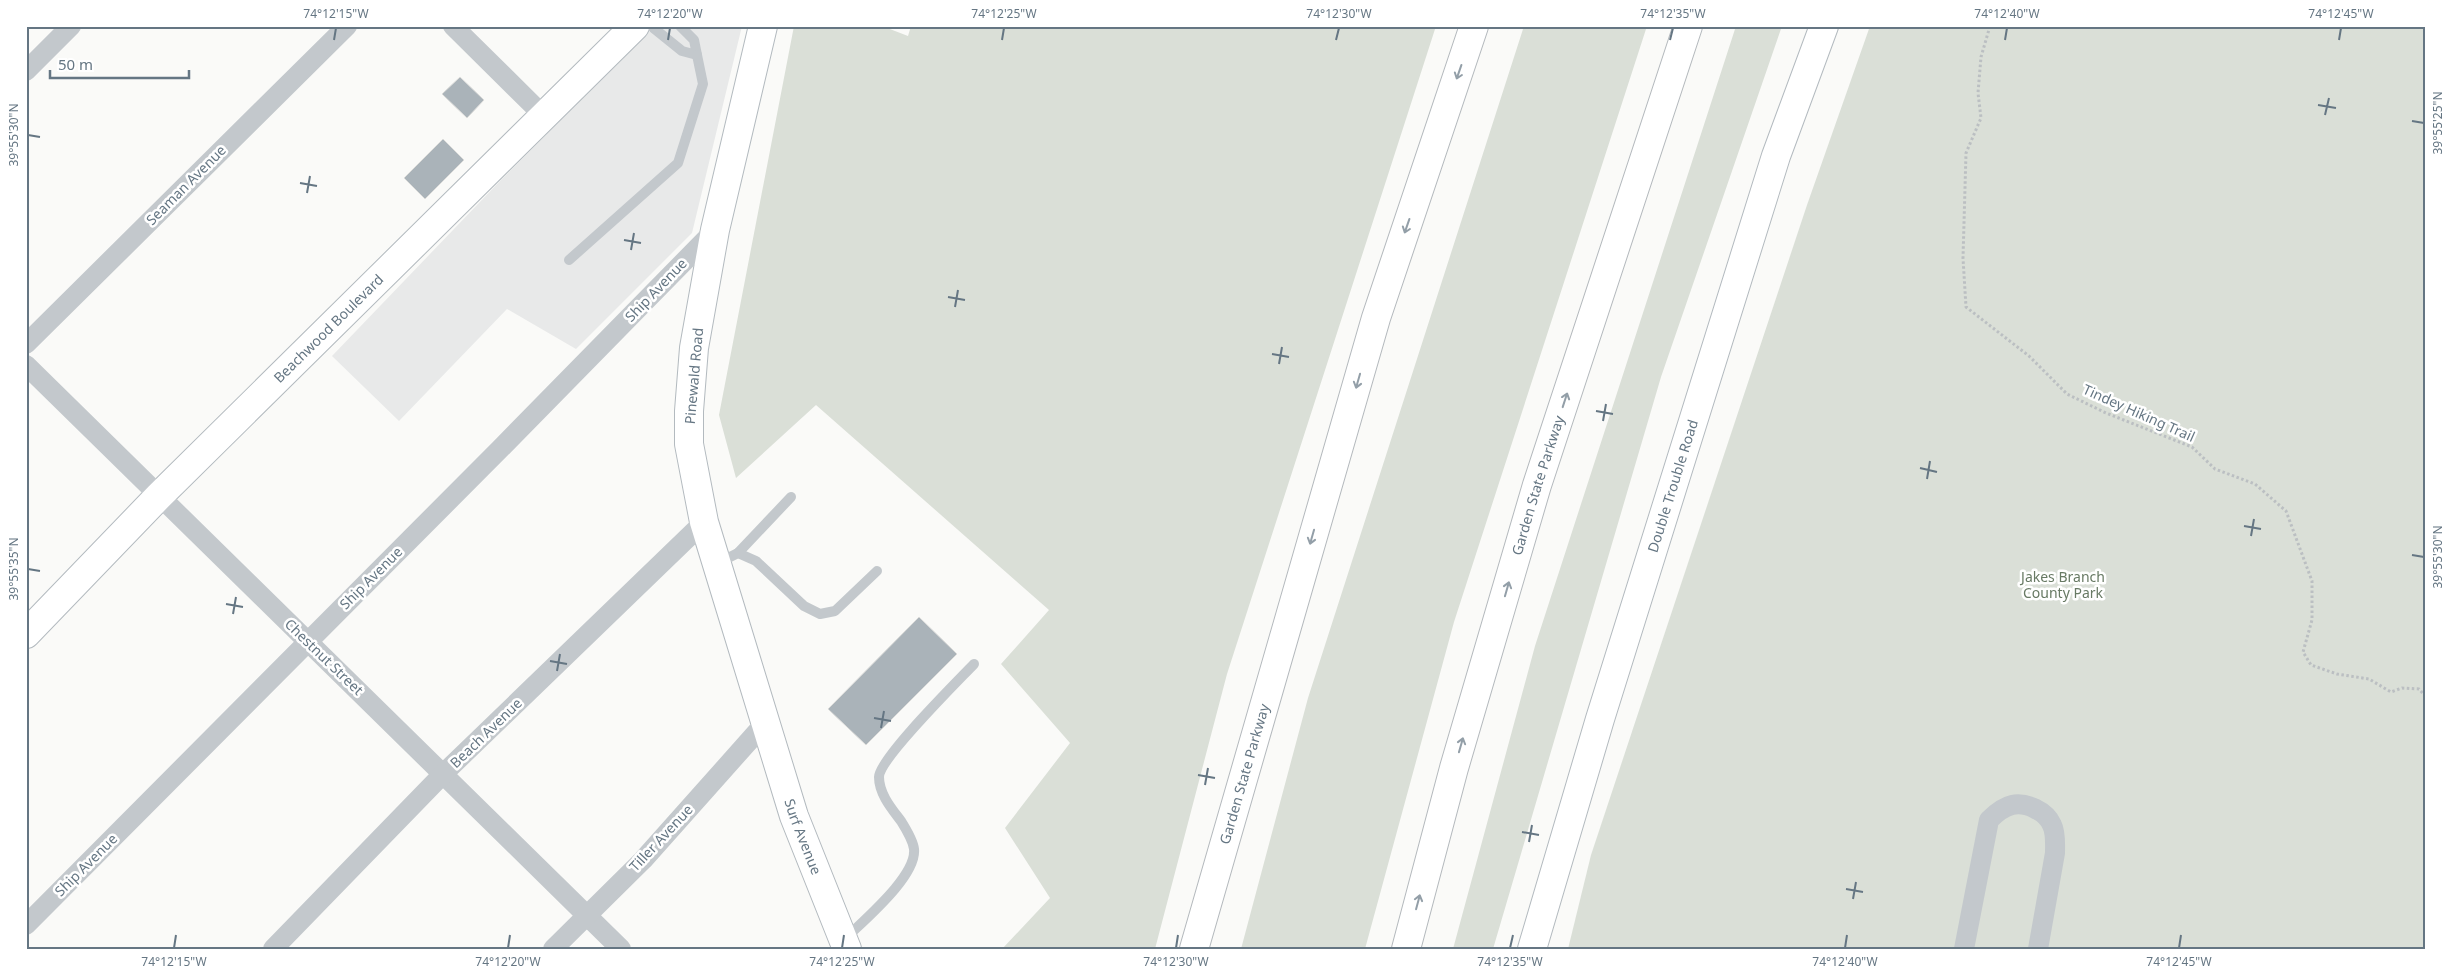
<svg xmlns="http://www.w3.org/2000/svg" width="2452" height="975" font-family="'Noto Sans',sans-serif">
	<rect width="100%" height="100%" fill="#fafaf8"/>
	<polygon fill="#e8e9e9" points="655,26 742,26 692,233 576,349 507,309 399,421 332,356 502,179"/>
	<g fill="#dadfd7">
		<polygon points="794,26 882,26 908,36 911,26 1436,26 1227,674 1155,949 1002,949 1050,898 1005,828 1070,743 1001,664 1049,610 816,405 736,478 719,415"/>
		<polygon points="1524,26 1647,26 1454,622 1365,949 1241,949 1308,698"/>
		<polygon points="1736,26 1782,26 1661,377 1493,949 1453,949 1535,646"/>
		<polygon points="1870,26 2426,26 2426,949 1568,949 1591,855 1807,205"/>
	</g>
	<g fill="#aab3b9" stroke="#dcdcda">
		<polygon points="460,77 484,100 467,118 442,94"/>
		<polygon points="443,139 464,160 425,199 404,178"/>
		<polygon points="919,617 957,654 866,745 828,709"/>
	</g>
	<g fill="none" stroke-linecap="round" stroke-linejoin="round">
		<defs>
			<g id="secondary">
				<path id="s1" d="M763 26 715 230 694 348 689 411V444L704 522 794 816 847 949"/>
				<path id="s2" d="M26 634 159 496 635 26"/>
				<path id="s3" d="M1532 949 1600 719 1776 156 1824 26"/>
			</g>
			<g id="highway">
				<path id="s4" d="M1194 949 1376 318 1474 26"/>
				<path id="s5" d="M1406 949 1454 768 1537 485 1688 26"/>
			</g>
		</defs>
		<use href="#secondary" stroke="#b3babf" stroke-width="30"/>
		<use href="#highway" stroke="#b4b9bd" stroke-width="30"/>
		<polyline stroke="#bbbfc2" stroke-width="3" stroke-dasharray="2.5 2.5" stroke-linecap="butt" points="1990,26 1981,57 1978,93 1981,118 1966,153 1963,258 1966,307 2029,356 2067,394 2106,413 2192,447 2215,469 2255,484 2286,511 2312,581 2312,620 2303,652 2311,665 2337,674 2369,679 2391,692 2402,688 2419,689 2426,697"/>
		<g stroke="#c3c8cc" stroke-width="10">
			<polyline points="651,26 682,51 697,55 694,40 680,26"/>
			<polyline points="569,260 678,163 703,84 697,55"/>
			<polyline points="738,553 791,497"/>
			<polyline points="718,563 738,553 756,561 804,606 820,614 835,611 877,571"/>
			<path d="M846 938C864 920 917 876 914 849 913 840 906 829 901 821 892 809 879 794 879 777 879 759 958 681 974 664"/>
		</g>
		<g stroke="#c3c8cc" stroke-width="20">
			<polyline points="453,26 544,116"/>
			<polyline points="26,71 71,26"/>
			<polyline points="26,344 347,26"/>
			<polyline points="26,365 621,949"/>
			<polyline points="26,925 500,449 715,230"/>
			<polyline points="273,949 443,774 704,522"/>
			<polyline points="553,949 643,860 765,723"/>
			<path d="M1964 949 1989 820C1995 814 2003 807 2012 805 2026 802 2046 811 2052 825 2056 833 2055 844 2055 853L2038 949"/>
		</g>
		<use href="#secondary" stroke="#fff" stroke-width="28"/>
		<use href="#highway" stroke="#fff" stroke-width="28"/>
	</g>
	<defs><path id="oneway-shaft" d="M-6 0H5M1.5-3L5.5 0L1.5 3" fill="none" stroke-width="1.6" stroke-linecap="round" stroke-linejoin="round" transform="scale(1.25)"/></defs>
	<g stroke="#939fa8">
		<use href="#oneway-shaft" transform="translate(1459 72) rotate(109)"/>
		<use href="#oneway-shaft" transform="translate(1407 226) rotate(109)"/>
		<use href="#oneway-shaft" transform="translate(1358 381) rotate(106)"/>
		<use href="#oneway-shaft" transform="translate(1565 400) rotate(-72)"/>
		<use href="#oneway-shaft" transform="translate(1312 537) rotate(106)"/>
		<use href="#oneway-shaft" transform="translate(1507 589) rotate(-74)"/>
		<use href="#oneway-shaft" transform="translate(1461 745) rotate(-74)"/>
		<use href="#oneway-shaft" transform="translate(1418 902) rotate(-75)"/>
	</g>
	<path fill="none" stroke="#657683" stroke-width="2" d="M334 40 336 28M668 40 670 28M1002 40 1004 28M1336 40 1339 28M1670 40 1673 28M2005 40 2007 28M2339 40 2341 28M2318 105 2336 108M2325 115 2329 98M2412 121 2424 123M28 135 40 137M300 183 317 186M307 193 310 176M624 240 641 243M631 250 634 233M948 297 965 300M955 307 958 290M1272 354 1289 357M1279 364 1282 347M1596 411 1613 414M1603 421 1606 404M1920 468 1937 472M1927 479 1930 461M2244 526 2261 529M2251 536 2254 519M2412 555 2424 557M28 569 40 571M226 604 243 607M233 614 236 597M550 661 567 664M557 671 560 654M874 718 891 721M881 728 884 711M1198 775 1215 778M1205 785 1208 768M1522 832 1539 835M1529 842 1532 825M1846 889 1863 892M1853 899 1856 882M174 948 176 935M508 948 510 935M842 948 844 935M1176 948 1178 935M1510 948 1513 935M1845 948 1847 935M2179 948 2181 935"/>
	<g text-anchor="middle" stroke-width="5" stroke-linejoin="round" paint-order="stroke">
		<g font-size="14" fill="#657683" stroke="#fff">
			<text transform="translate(186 185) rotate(-45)" y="5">Seaman Avenue</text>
			<text transform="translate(656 290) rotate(-46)" y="5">Ship Avenue</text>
			<text dy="5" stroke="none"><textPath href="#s2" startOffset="430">Beachwood Boulevard</textPath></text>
			<text transform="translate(694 376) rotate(-85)" y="5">Pinewald Road</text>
			<text transform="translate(2139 413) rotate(24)" y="5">Tindey Hiking Trail</text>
			<text dy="5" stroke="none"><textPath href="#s5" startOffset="482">Garden State Parkway</textPath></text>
			<text dy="5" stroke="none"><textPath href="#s3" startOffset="484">Double Trouble Road</textPath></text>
			<text transform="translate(371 578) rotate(-45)" y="5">Ship Avenue</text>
			<text transform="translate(324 657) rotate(44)" y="5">Chestnut Street</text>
			<text transform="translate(486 733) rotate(-44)" y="5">Beach Avenue</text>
			<text dy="5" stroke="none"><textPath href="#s4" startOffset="182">Garden State Parkway</textPath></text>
			<text dy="5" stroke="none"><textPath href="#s1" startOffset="835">Surf Avenue</textPath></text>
			<text transform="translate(661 838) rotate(-47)" y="5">Tiller Avenue</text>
			<text transform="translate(86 865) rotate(-45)" y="5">Ship Avenue</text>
		</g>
		<g font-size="14" fill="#687a64" stroke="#fff">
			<text x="2063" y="582">Jakes Branch<tspan x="2063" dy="16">County Park</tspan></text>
		</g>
	</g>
	<rect width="2452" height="975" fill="none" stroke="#ffffff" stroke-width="55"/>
	<path d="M50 70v8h139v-8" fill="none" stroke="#657683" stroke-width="2.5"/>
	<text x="58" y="70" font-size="15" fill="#657683" stroke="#ffffff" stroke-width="4" paint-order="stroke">50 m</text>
	<rect x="28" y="28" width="2396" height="920" fill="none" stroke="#657683" stroke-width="2"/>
	<g font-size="12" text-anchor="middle" fill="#657683">
		<text x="336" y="18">74°12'15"W</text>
		<text x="670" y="18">74°12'20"W</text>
		<text x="1004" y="18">74°12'25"W</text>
		<text x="1339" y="18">74°12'30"W</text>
		<text x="1673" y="18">74°12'35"W</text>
		<text x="2007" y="18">74°12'40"W</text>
		<text x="2341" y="18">74°12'45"W</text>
		<text transform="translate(2438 123) rotate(-90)" y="4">39°55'25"N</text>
		<text transform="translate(14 135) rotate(-90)" y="4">39°55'30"N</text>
		<text transform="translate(2438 557) rotate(-90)" y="4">39°55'30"N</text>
		<text transform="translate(14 569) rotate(-90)" y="4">39°55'35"N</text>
		<text x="174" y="966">74°12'15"W</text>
		<text x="508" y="966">74°12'20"W</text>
		<text x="842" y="966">74°12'25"W</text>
		<text x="1176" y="966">74°12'30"W</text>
		<text x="1510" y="966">74°12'35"W</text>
		<text x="1845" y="966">74°12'40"W</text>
		<text x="2179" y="966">74°12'45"W</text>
	</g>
</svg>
